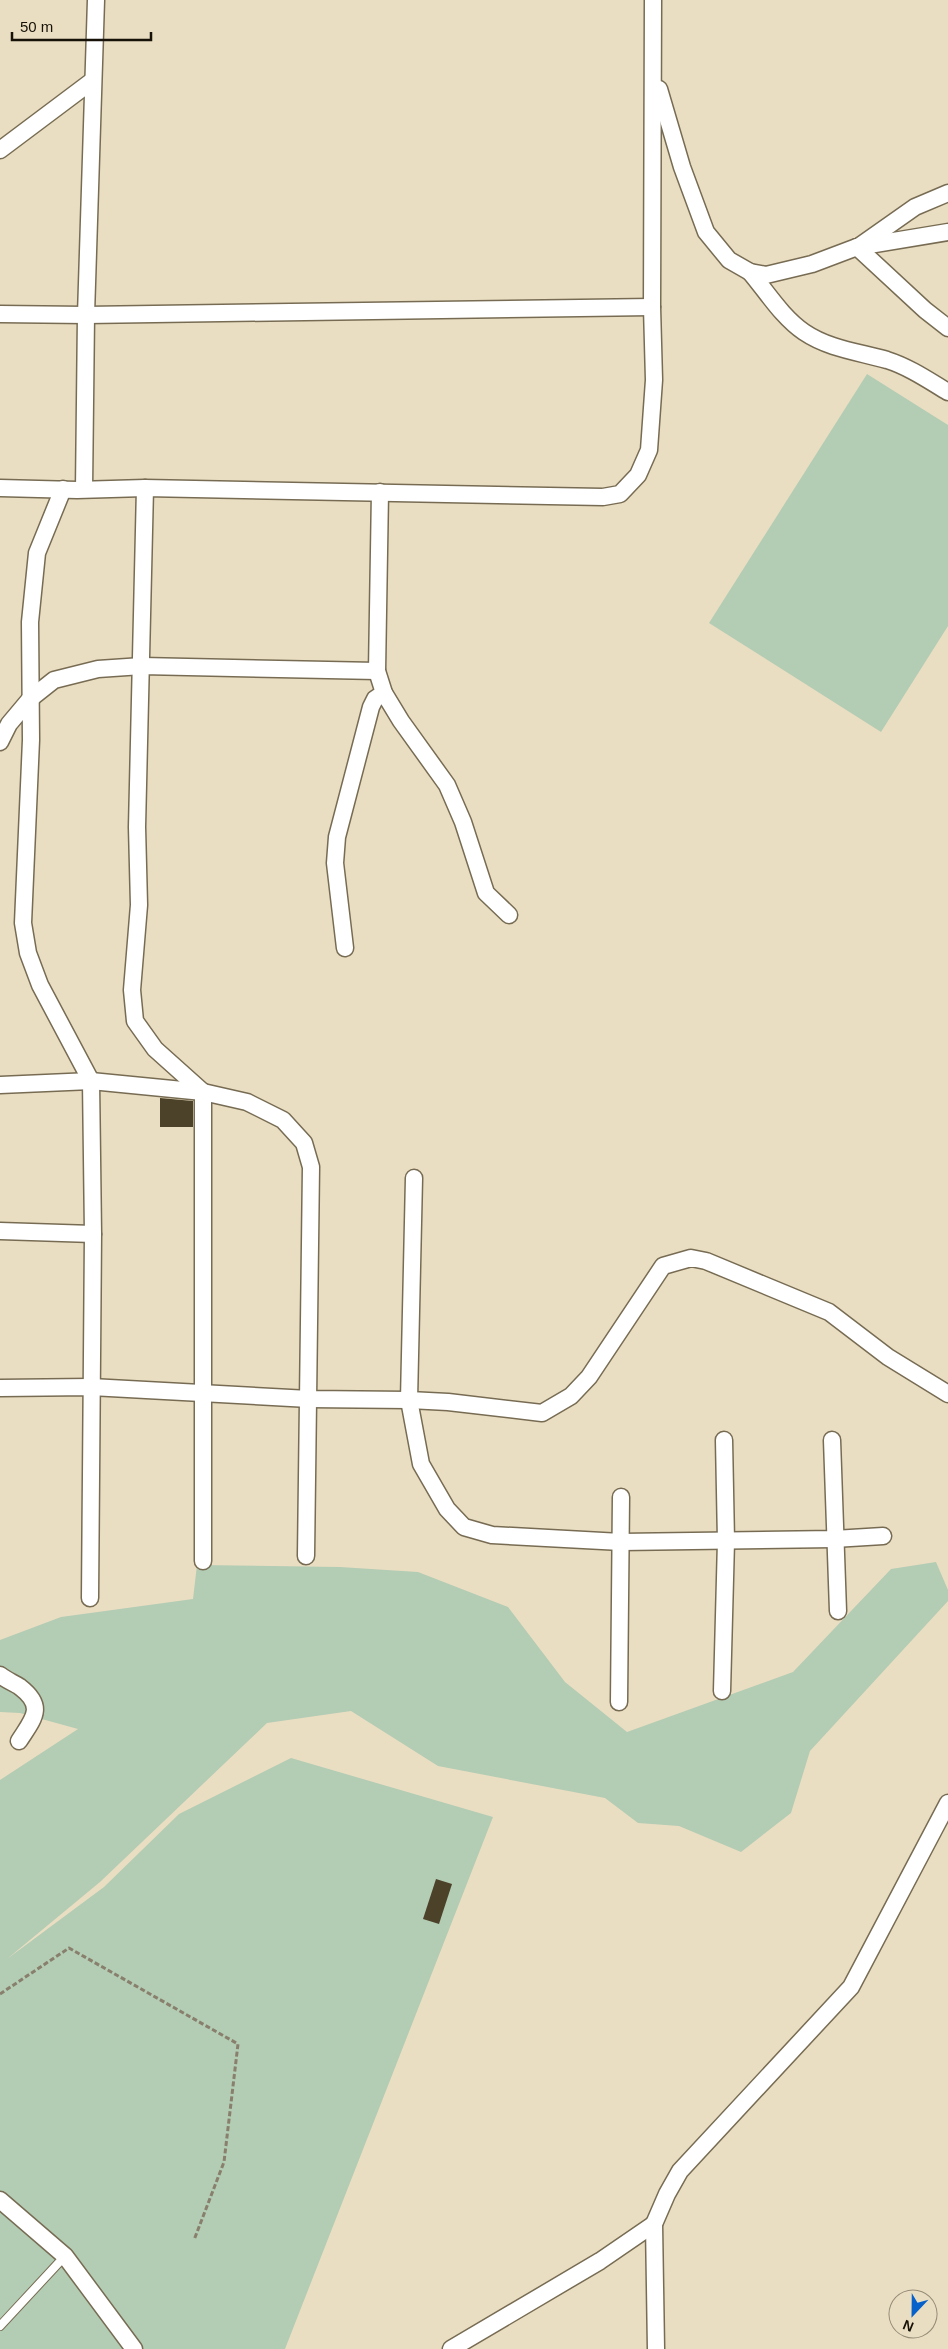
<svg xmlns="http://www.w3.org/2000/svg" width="948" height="2349" font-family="Arial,sans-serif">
	<rect width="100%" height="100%" fill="#eadec2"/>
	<g fill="#b3ccb4">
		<polygon points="867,374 948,425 948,626 881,732 709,623"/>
		<polygon points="936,1562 948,1590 948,1601 810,1751 791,1813 741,1852 679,1826 638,1823 605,1798 438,1766 351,1711 267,1723 100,1882 7,1959 104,1887 179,1814 291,1758 493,1817 285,2349 0,2349 0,1780 78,1729 20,1713 0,1712 0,1640 61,1617 193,1599 197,1565 340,1567 418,1572 508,1607 565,1682 627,1732 793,1672 891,1569"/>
	</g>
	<g fill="#4c422a">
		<polygon points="160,1098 193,1101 193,1127 160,1127"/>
		<polygon points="436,1879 452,1884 439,1924 423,1919"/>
	</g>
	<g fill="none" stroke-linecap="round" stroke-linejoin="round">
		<defs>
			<polyline id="lane" points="0,2326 65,2256"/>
			<g id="street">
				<polyline points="659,89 682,167 706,232 729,260 750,272 766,275 812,264 857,247 948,232"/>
				<polyline points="0,150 92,81"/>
				<polyline points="861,245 915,207 948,193"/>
				<polyline points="857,247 925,310 948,328"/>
				<path d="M750 272C767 292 782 317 804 332 829 349 859 352 887 360 909 367 928 380 948 392"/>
				<polyline points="0,314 86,315 652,307"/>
				<polyline points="0,488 77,490 145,488 603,497 620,494 638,475 649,450 654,380 652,307 653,0"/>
				<polyline points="145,488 137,827 139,905 132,990 135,1021 155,1049 203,1092 203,1561"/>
				<polyline points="63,489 37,553 30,622 31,740 23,923 28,953 40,985 91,1081 93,1234 90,1598"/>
				<polyline points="84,489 86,315 96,0"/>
				<polyline points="380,492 377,671 384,693 401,721 447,785 463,822 486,893 509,915"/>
				<polyline points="0,742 9,724 30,699 54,680 98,669 142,666 377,671"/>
				<polyline points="345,948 335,863 337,837 371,707 375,699 384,693"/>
				<polyline points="0,1085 91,1081 203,1092 247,1102 283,1120 304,1143 311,1167 306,1556"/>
				<polyline points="414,1178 409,1400 421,1464 447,1509 464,1527 492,1535 621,1542 834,1539 883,1536"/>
				<polyline points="0,1231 93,1234"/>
				<polyline points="0,1388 91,1387 309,1399 409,1400 448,1402 542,1413 571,1396 589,1377 663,1266 691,1258 706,1261 829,1312 888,1357 948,1394"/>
				<polyline points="832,1440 838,1611"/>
				<path d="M0 1675C6 1680 14 1683 20 1687 46 1707 33 1719 19 1741"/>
				<polyline points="722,1691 726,1541 724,1440"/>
				<polyline points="619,1702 621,1497"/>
				<polyline points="0,2200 65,2256 134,2349"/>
				<polyline points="451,2349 600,2261 654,2224"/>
				<polyline points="656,2349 654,2224 667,2194 680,2171 851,1987 948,1803"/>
			</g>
		</defs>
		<use href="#lane" stroke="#776c53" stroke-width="10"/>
		<use href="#street" stroke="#776c53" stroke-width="19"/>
		<polyline stroke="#887f6c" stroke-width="3" stroke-dasharray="5 2.5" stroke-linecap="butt" points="0,1994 69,1948 238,2044 224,2162 194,2240"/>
		<use href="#lane" stroke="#fff" stroke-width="8"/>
		<use href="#street" stroke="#fff" stroke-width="16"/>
	</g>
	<g transform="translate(913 2314) rotate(202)"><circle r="24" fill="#eadec2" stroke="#958c78"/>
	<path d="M0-4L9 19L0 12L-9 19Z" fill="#0761ca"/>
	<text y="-8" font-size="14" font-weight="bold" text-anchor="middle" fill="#161208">N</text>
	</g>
	<path d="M12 32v8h139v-8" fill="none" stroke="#161208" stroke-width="2.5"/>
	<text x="20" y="32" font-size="15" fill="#161208" stroke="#eadec2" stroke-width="4" paint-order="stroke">50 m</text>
</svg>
